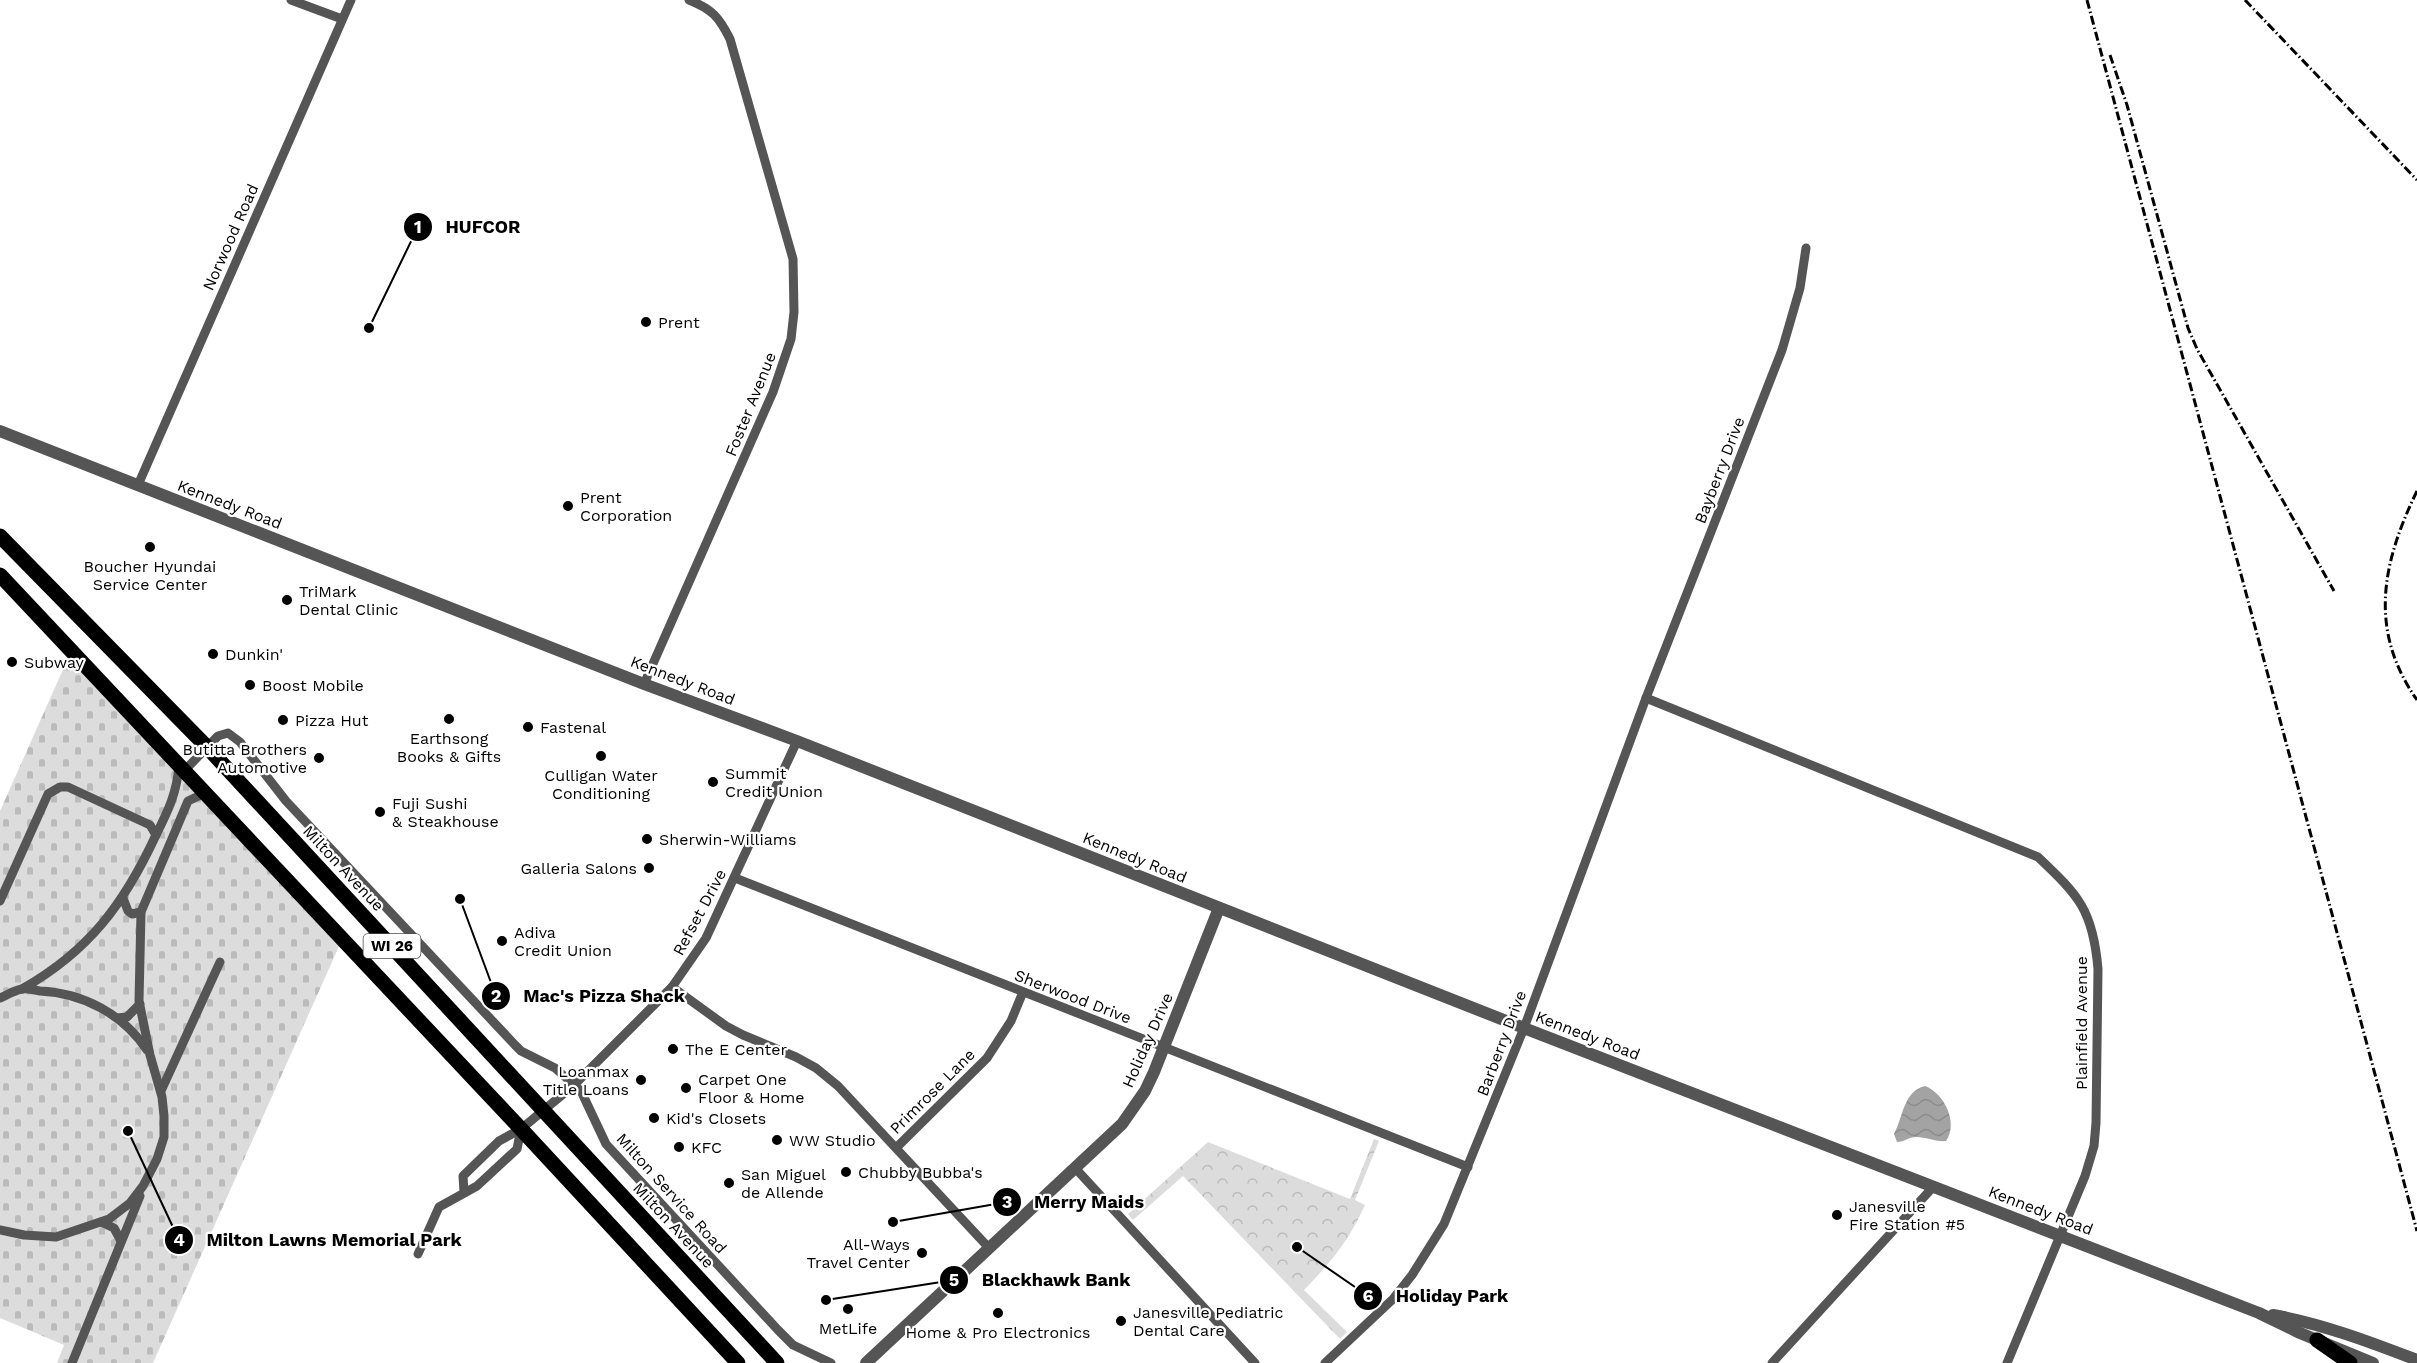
<svg xmlns="http://www.w3.org/2000/svg" width="2417" height="1363" font-family="'Work Sans',sans-serif">
	<defs>
		<pattern id="forest-crowns" width="20" height="18" patternUnits="userSpaceOnUse" patternTransform="scale(1.5)"><rect width="20" height="18" fill="#dcdcdc"/><path d="M2 6a3 3 0 1 1 6 0M12 15a3 3 0 1 1 6 0" fill="none" stroke="#bbb"/></pattern>
		<pattern id="cemetery-stones" width="16" height="16" patternUnits="userSpaceOnUse" patternTransform="scale(1.5)"><rect width="16" height="16" fill="#dcdcdc"/><path d="M2 7V4a2 2 0 0 1 4 0v3zM10 15v-3a2 2 0 0 1 4 0v3z" fill="#bbb"/></pattern>
		<pattern id="water-waves" width="16" height="10" patternUnits="userSpaceOnUse" patternTransform="scale(1.5)"><rect width="16" height="10" fill="#a3a3a3"/><path d="M0 5q4-4 8 0t8 0" fill="none" stroke="#8b8b8b"/></pattern>
	</defs>
	<rect width="100%" height="100%" fill="#fff"/>
	<path fill="url(#forest-crowns)" d="M1374 1139 1379 1141 1355 1200 1365 1205C1348 1242 1332 1261 1304 1290L1347 1332 1340 1339 1183 1176 1133 1220 1128 1214 1208 1142 1350 1199Z"/>
	<polygon fill="url(#cemetery-stones)" points="69,656 340,944 153,1363 57,1363 64,1345 0,1318 0,811"/>
	<path fill="url(#water-waves)" d="M1925 1086C1944 1093 1959 1123 1946 1141 1935 1142 1927 1137 1916 1137 1909 1137 1904 1142 1897 1142L1894 1134C1904 1115 1903 1092 1925 1086Z"/>
	<g fill="none" stroke-linecap="round" stroke-linejoin="round">
		<g stroke="#555" stroke-width="9">
			<polyline points="291,0 342,19"/>
			<polyline points="138,485 351,0"/>
			<path d="M644 684 773 392 791 339 794 312 793 259 730 39C719 17 712 9 689 0"/>
			<path d="M1646 698 2038 857C2079 896 2093 910 2098 969L2096 1123 2094 1146 2085 1176 2007 1363"/>
			<polyline points="184,771 218,736 228,733 240,742 286,801 515,1045 521,1051 555,1068 581,1091 606,1144 778,1330 793,1345 831,1363"/>
			<polyline points="735,878 1468,1167"/>
			<polyline points="123,898 128,911 132,914 141,912"/>
			<polyline points="0,901 48,794 60,787 68,787 150,825 156,835"/>
			<polyline points="672,987 726,1026 743,1035 796,1057 816,1068 838,1086 989,1248"/>
			<path d="M22 989C89 951 124 904 156 835 168 811 177 793 179 765"/>
			<path d="M0 998C7 995 15 990 22 989 27 988 35 990 40 991 83 993 123 1014 147 1050"/>
			<polyline points="117,1018 127,1017 140,1004"/>
			<polyline points="161,1091 220,962"/>
			<polyline points="897,1147 987,1058 1011,1021 1023,992"/>
			<polyline points="1076,1169 1255,1363"/>
			<polyline points="464,1192 463,1176 499,1141 521,1129 574,1085 672,987 706,938 797,741"/>
			<polyline points="101,1222 114,1228 121,1241"/>
			<polyline points="0,1230 24,1235 56,1237 109,1219 130,1203 143,1186 157,1159 164,1137 164,1116 162,1097 150,1055 139,1001 141,912 188,801 205,793"/>
			<polyline points="418,1254 439,1207 477,1186 517,1149 521,1129"/>
			<polyline points="72,1363 140,1196"/>
			<polyline points="1325,1363 1393,1299 1412,1275 1444,1224 1524,1028 1646,698 1782,350 1800,288 1806,248"/>
			<polyline points="1772,1363 1934,1186"/>
		</g>
		<g stroke="#555" stroke-width="12">
			<polyline points="0,431 644,684 797,741 1524,1028 2259,1313 2300,1333 2373,1363"/>
			<path d="M2273 1315C2323 1324 2370 1342 2417 1360"/>
			<polyline points="866,1363 1122,1124 1145,1091 1154,1072 1219,908"/>
		</g>
		<g stroke="#000" stroke-width="15">
			<polyline points="0,536 207,747 777,1363"/>
			<polyline points="0,575 521,1129 738,1363"/>
			<polyline points="2317,1340 2350,1363"/>
		</g>
		<g stroke="#000" stroke-width="3" stroke-dasharray="9 3 1.5 3" stroke-linecap="butt">
			<polyline points="2087,0 2417,1231"/>
			<polyline points="2245,0 2417,180"/>
			<polyline points="2110,55 2127,105 2188,328 2197,349 2334,591"/>
			<path d="M2417 491C2382 563 2368 630 2417 700"/>
		</g>
	</g>
	<g fill="#000" stroke="#fff" stroke-width="2">
		<circle cx="646" cy="322" r="6"/>
		<circle cx="568" cy="506" r="6"/>
		<circle cx="150" cy="547" r="6"/>
		<circle cx="287" cy="600" r="6"/>
		<circle cx="213" cy="654" r="6"/>
		<circle cx="12" cy="662" r="6"/>
		<circle cx="250" cy="685" r="6"/>
		<circle cx="449" cy="719" r="6"/>
		<circle cx="283" cy="720" r="6"/>
		<circle cx="528" cy="727" r="6"/>
		<circle cx="601" cy="756" r="6"/>
		<circle cx="319" cy="758" r="6"/>
		<circle cx="713" cy="782" r="6"/>
		<circle cx="380" cy="812" r="6"/>
		<circle cx="647" cy="839" r="6"/>
		<circle cx="649" cy="868" r="6"/>
		<circle cx="502" cy="941" r="6"/>
		<circle cx="673" cy="1049" r="6"/>
		<circle cx="641" cy="1080" r="6"/>
		<circle cx="686" cy="1088" r="6"/>
		<circle cx="654" cy="1118" r="6"/>
		<circle cx="777" cy="1140" r="6"/>
		<circle cx="679" cy="1147" r="6"/>
		<circle cx="846" cy="1172" r="6"/>
		<circle cx="729" cy="1183" r="6"/>
		<circle cx="1837" cy="1215" r="6"/>
		<circle cx="922" cy="1253" r="6"/>
		<circle cx="848" cy="1309" r="6"/>
		<circle cx="998" cy="1313" r="6"/>
		<circle cx="1121" cy="1321" r="6"/>
	</g>
	<g text-anchor="middle" stroke-width="4.5" stroke-linejoin="round" paint-order="stroke">
		<rect fill="#fff" stroke="#4c4c4c" stroke-width="1.5" x="363.5" y="934" width="57" height="24" rx="4.5"/>
		<g font-size="15" font-weight="bold" fill="#000">
			<text x="392" y="951">WI 26</text>
		</g>
		<g font-size="16" fill="#000" stroke="#fff">
			<text transform="translate(230 237) rotate(-66)" y="6">Norwood Road</text>
			<text transform="translate(750 404) rotate(-68)" y="6">Foster Avenue</text>
			<text transform="translate(1719 470) rotate(-69)" y="6">Bayberry Drive</text>
			<text transform="translate(230 504) rotate(21)" y="6">Kennedy Road</text>
			<text transform="translate(683 680) rotate(21)" y="6">Kennedy Road</text>
			<text transform="translate(1135 857) rotate(22)" y="6">Kennedy Road</text>
			<text transform="translate(344 868) rotate(47)" y="6">Milton Avenue</text>
			<text transform="translate(699 912) rotate(-62)" y="6">Refset Drive</text>
			<text transform="translate(1073 996) rotate(21)" y="6">Sherwood Drive</text>
			<text transform="translate(2081 1023) rotate(-90)" y="6">Plainfield Avenue</text>
			<text transform="translate(1588 1035) rotate(21)" y="6">Kennedy Road</text>
			<text transform="translate(1147 1040) rotate(-66)" y="6">Holiday Drive</text>
			<text transform="translate(1501 1043) rotate(-69)" y="6">Barberry Drive</text>
			<text transform="translate(932 1091) rotate(-45)" y="6">Primrose Lane</text>
			<text transform="translate(672 1193) rotate(48)" y="6">Milton Service Road</text>
			<text transform="translate(2041 1210) rotate(21)" y="6">Kennedy Road</text>
			<text transform="translate(674 1225) rotate(47)" y="6">Milton Avenue</text>
		</g>
		<g font-size="16" fill="#000" stroke="#fff" text-anchor="start">
			<text x="658" y="328">Prent</text>
			<text x="580" y="503">Prent<tspan x="580" dy="18">Corporation</tspan></text>
			<text x="150" y="572" text-anchor="middle">Boucher Hyundai<tspan x="150" dy="18">Service Center</tspan></text>
			<text x="299" y="597">TriMark<tspan x="299" dy="18">Dental Clinic</tspan></text>
			<text x="225" y="660">Dunkin'</text>
			<text x="24" y="668">Subway</text>
			<text x="262" y="691">Boost Mobile</text>
			<text x="295" y="726">Pizza Hut</text>
			<text x="540" y="733">Fastenal</text>
			<text x="449" y="744" text-anchor="middle">Earthsong<tspan x="449" dy="18">Books &amp; Gifts</tspan></text>
			<text x="307" y="755" text-anchor="end">Butitta Brothers<tspan x="307" dy="18">Automotive</tspan></text>
			<text x="725" y="779">Summit<tspan x="725" dy="18">Credit Union</tspan></text>
			<text x="601" y="781" text-anchor="middle">Culligan Water<tspan x="601" dy="18">Conditioning</tspan></text>
			<text x="392" y="809">Fuji Sushi<tspan x="392" dy="18">&amp; Steakhouse</tspan></text>
			<text x="659" y="845">Sherwin-Williams</text>
			<text x="637" y="874" text-anchor="end">Galleria Salons</text>
			<text x="514" y="938">Adiva<tspan x="514" dy="18">Credit Union</tspan></text>
			<text x="685" y="1055">The E Center</text>
			<text x="629" y="1077" text-anchor="end">Loanmax<tspan x="629" dy="18">Title Loans</tspan></text>
			<text x="698" y="1085">Carpet One<tspan x="698" dy="18">Floor &amp; Home</tspan></text>
			<text x="666" y="1124">Kid's Closets</text>
			<text x="789" y="1146">WW Studio</text>
			<text x="691" y="1153">KFC</text>
			<text x="858" y="1178">Chubby Bubba's</text>
			<text x="741" y="1180">San Miguel<tspan x="741" dy="18">de Allende</tspan></text>
			<text x="1849" y="1212">Janesville<tspan x="1849" dy="18">Fire Station #5</tspan></text>
			<text x="910" y="1250" text-anchor="end">All-Ways<tspan x="910" dy="18">Travel Center</tspan></text>
			<text x="1133" y="1318">Janesville Pediatric<tspan x="1133" dy="18">Dental Care</tspan></text>
			<text x="848" y="1334" text-anchor="middle">MetLife</text>
			<text x="998" y="1338" text-anchor="middle">Home &amp; Pro Electronics</text>
		</g>
	</g>
	<path fill="none" stroke="#000" stroke-width="2" d="M369 328L418 227M460 899L496 996M893 1222L1007 1202M128 1131L179 1240M826 1300L954 1280M1297 1247L1368 1296"/>
	<g fill="#000" stroke="#fff" stroke-width="2">
		<circle cx="369" cy="328" r="6"/>
		<circle cx="460" cy="899" r="6"/>
		<circle cx="893" cy="1222" r="6"/>
		<circle cx="128" cy="1131" r="6"/>
		<circle cx="826" cy="1300" r="6"/>
		<circle cx="1297" cy="1247" r="6"/>
		<circle cx="418" cy="227" r="15"/>
		<circle cx="496" cy="996" r="15"/>
		<circle cx="1007" cy="1202" r="15"/>
		<circle cx="179" cy="1240" r="15"/>
		<circle cx="954" cy="1280" r="15"/>
		<circle cx="1368" cy="1296" r="15"/>
	</g>
	<g font-size="18" text-anchor="middle" font-weight="bold" fill="#fff">
		<text x="418" y="233">1</text>
		<text x="496" y="1002">2</text>
		<text x="1007" y="1208">3</text>
		<text x="179" y="1246">4</text>
		<text x="954" y="1286">5</text>
		<text x="1368" y="1302">6</text>
	</g>
	<g font-size="18" text-anchor="middle" font-weight="bold" fill="#000" stroke="#fff" stroke-width="4.5" stroke-linejoin="round" paint-order="stroke">
		<text x="483" y="233">HUFCOR</text>
		<text x="604" y="1002">Mac's Pizza Shack</text>
		<text x="1089" y="1208">Merry Maids</text>
		<text x="334" y="1246">Milton Lawns Memorial Park</text>
		<text x="1056" y="1286">Blackhawk Bank</text>
		<text x="1452" y="1302">Holiday Park</text>
	</g>
</svg>
